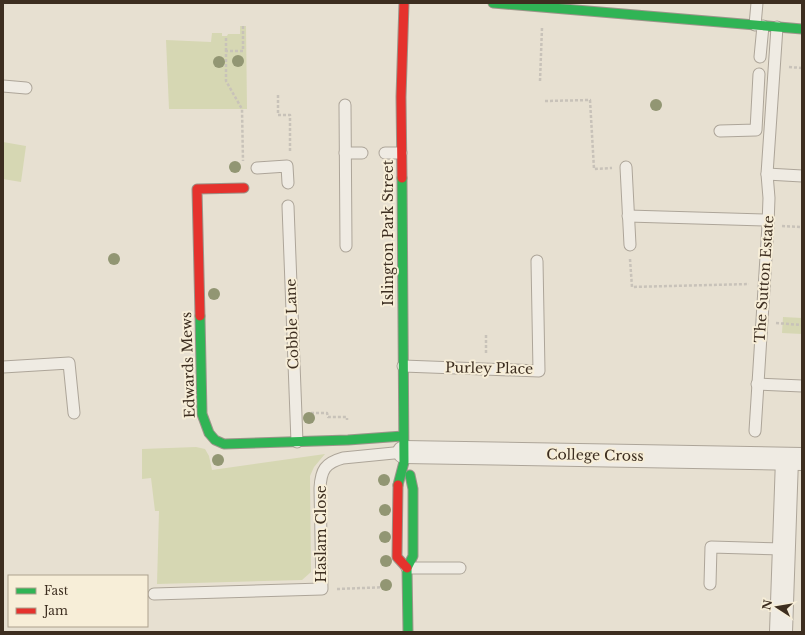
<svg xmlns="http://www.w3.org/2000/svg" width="805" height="635" font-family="'Libre Baskerville',serif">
	<rect width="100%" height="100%" fill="#e7e0d1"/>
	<g fill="#d6d7b3">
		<polygon points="240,26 246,26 247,109 169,109 166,40 211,42 212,33 222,33 222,36 227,36 228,34 240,34"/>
		<polygon points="3,142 26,146 21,182 3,179"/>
		<polygon points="783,317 802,318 802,334 782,333"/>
		<polygon points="196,447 205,449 209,456 212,470 325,454 314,467 310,476 311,572 302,580 157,584 159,511 155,511 151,478 142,479 142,449"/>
	</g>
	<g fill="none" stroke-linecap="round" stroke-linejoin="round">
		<defs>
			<g id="lane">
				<polyline points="755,25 757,3"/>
				<polyline points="760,57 763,26"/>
				<polyline points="3,86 26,88"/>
				<polyline points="345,105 346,246"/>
				<polyline points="720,131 756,130 759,74"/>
				<polyline points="345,153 362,153"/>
				<polyline points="385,153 401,153"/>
				<polyline points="626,167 630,245"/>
				<polyline points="257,168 287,166 288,183"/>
				<polyline points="767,174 802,176"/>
				<polyline points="288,206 297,442"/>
				<polyline points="628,216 768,220"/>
				<polyline points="403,366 539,371 537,261"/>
				<polyline points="3,367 69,363 74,413"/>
				<polyline points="757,384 802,386"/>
				<polyline points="755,431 768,225 769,198 767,174 777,27"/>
				<polyline points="407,568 460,568"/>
				<polyline points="710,584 711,547 784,549"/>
				<path d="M154 594 322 589 320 488C321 470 325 463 343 458L404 452"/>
			</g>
			<g id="street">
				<polyline points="404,452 802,459"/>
				<polyline points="781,632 787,459"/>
			</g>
			<g id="fast">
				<polyline points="493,3 802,29"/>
				<polyline points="200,316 202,414 209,433 215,440 224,444 348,440 403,436"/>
				<polyline points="398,485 404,462 402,178"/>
				<polyline points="408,632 407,568 413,556 413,489 410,475"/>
			</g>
			<g id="jam">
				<polyline points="402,178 401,97 404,3"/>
				<polyline points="200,316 197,189 244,188"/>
				<polyline points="398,485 397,557 407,568"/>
			</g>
		</defs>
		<use href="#lane" stroke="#ada599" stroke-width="13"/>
		<use href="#street" stroke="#ada599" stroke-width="24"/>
		<use href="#fast" stroke="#9c958a" stroke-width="11"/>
		<use href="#jam" stroke="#9c958a" stroke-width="11"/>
		<g stroke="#c8c2b9" stroke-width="2.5" stroke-dasharray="3 2" stroke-linecap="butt">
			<polyline points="243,26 243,51 226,51 226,81 242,109 243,161"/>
			<polyline points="226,51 226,36"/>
			<polyline points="789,67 802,68"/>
			<polyline points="540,81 542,28"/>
			<polyline points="278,95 278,115 290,115 290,153"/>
			<polyline points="545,101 590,100 594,169 612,168"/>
			<polyline points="782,226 802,227"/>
			<polyline points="630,259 632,287 749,284"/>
			<polyline points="776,323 802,325"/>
			<polyline points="486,335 486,354"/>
			<polyline points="311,413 327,413 328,417 347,417 347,420"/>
			<polyline points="337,589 388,587"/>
		</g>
		<use href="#lane" stroke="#efebe3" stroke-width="11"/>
		<use href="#street" stroke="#efebe3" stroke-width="22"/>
		<use href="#fast" stroke="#30b455" stroke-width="9"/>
		<use href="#jam" stroke="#e5322d" stroke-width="9"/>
	</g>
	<g fill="#929673">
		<circle cx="238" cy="61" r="6"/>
		<circle cx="219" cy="62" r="6"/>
		<circle cx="656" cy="105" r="6"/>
		<circle cx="235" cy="167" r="6"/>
		<circle cx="114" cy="259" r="6"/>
		<circle cx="214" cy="294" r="6"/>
		<circle cx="309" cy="418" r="6"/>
		<circle cx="218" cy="460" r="6"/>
		<circle cx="384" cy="480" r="6"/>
		<circle cx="385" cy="510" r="6"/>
		<circle cx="385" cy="537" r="6"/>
		<circle cx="386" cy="561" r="6"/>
		<circle cx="386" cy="585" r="6"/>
	</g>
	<g text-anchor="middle" stroke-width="4" stroke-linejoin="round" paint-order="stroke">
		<g font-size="14" fill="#3d2e20" stroke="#f7eed8">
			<text transform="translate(388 233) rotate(-90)" y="5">Islington Park Street</text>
			<text transform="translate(764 279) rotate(-86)" y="5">The Sutton Estate</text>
			<text transform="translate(292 324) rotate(-92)" y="5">Cobble Lane</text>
			<text transform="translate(188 365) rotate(-92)" y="5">Edwards Mews</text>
			<text transform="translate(489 368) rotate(1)" y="5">Purley Place</text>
			<text transform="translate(595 455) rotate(1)" y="5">College Cross</text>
			<text transform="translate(321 534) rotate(-90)" y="5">Haslam Close</text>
		</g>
	</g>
	<rect width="805" height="635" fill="none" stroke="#3d2e20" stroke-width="8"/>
	<rect x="8" y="575" width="140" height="52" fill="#f7eed8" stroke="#ada18e"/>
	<rect x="16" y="588" width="20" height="6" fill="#30b455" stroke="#ada18e"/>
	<text x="44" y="595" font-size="12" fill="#3d2e20">Fast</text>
	<rect x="16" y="608" width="20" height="6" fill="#e5322d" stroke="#ada18e"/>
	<text x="44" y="615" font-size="12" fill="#3d2e20">Jam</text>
	<g transform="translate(777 607) rotate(282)" stroke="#f7eed8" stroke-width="3" paint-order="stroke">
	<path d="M0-3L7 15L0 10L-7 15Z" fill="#3d2e20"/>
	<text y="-6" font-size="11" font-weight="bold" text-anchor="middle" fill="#3d2e20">N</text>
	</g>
</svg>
